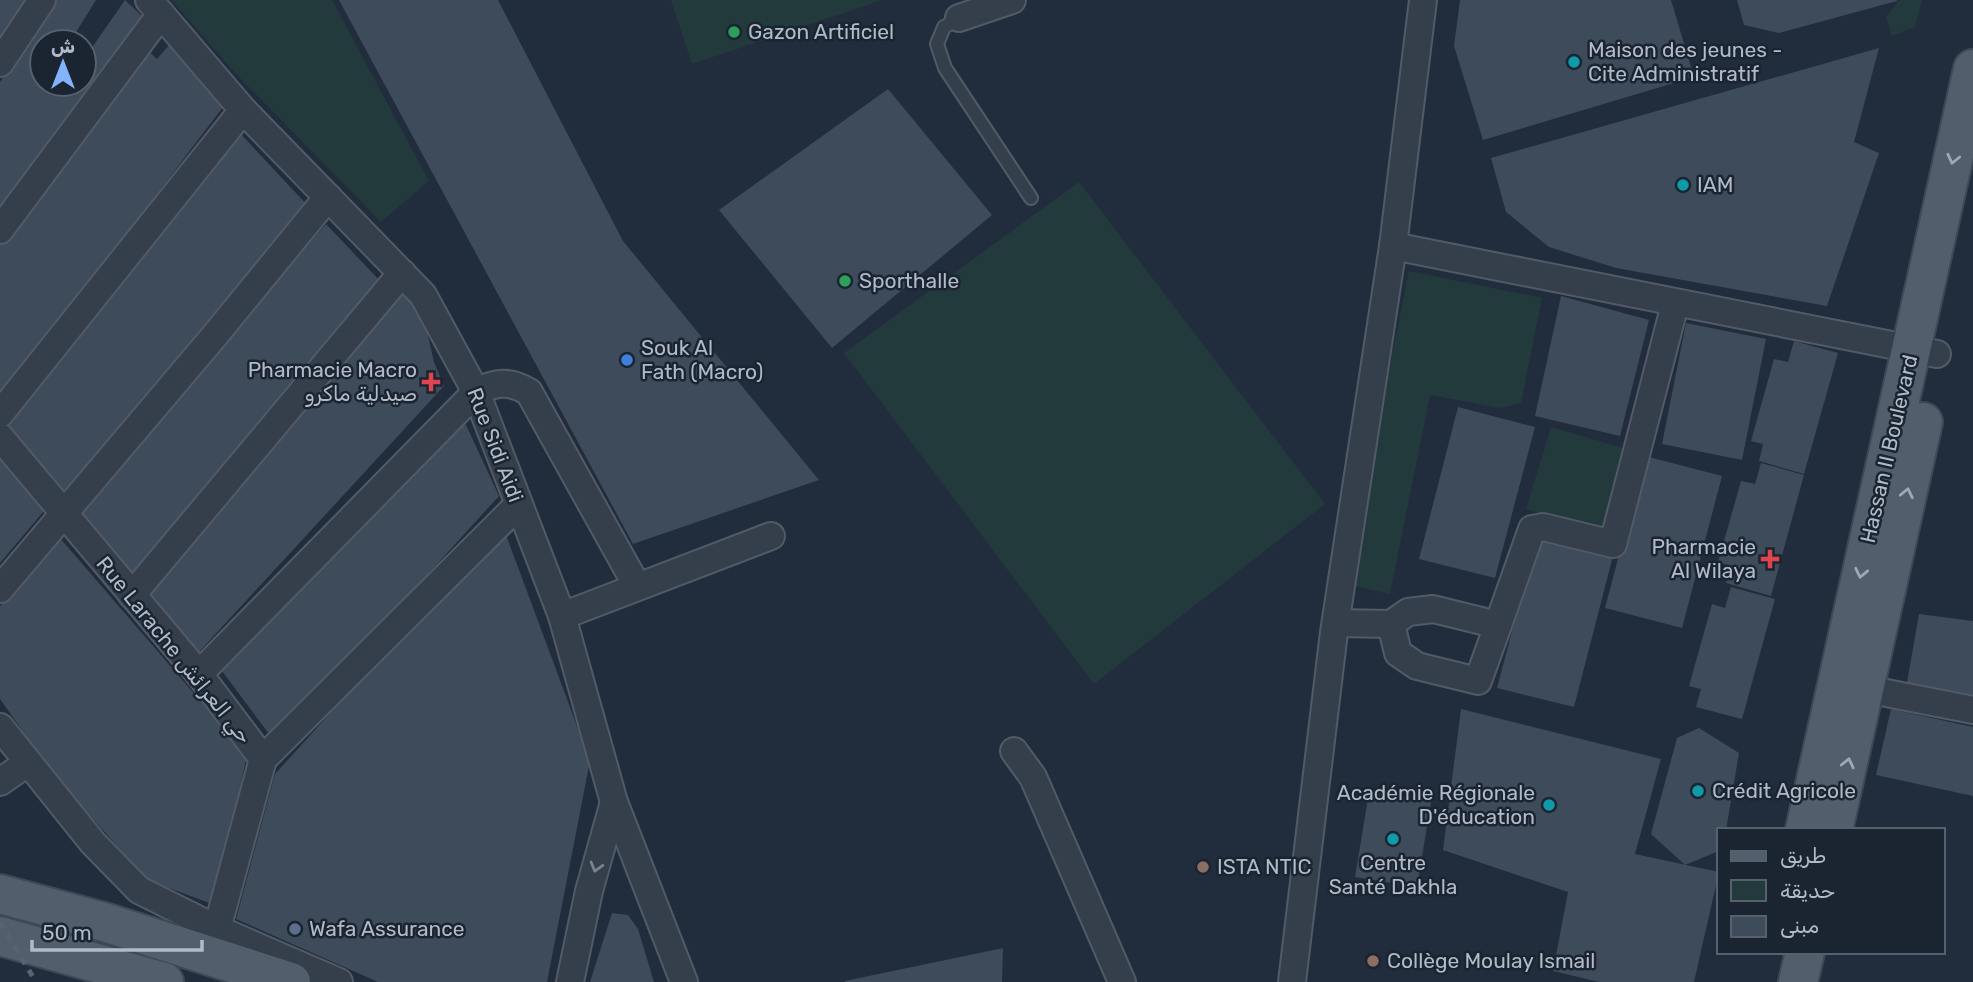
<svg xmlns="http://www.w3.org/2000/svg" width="1973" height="982" font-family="Rubik,Vazirmatn,sans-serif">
	<rect width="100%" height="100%" fill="#212d3c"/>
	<g fill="#233a3d">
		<polygon points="171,0 332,0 429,181 381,222 237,75"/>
		<polygon points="671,0 882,0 692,64"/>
		<polygon points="1899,0 1922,0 1915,27 1892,36 1886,17"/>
		<polygon points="1079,182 1325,504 1094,684 844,353"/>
		<polygon points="1409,271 1542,298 1521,403 1499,408 1430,395 1390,594 1346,584"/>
		<polygon points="1551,427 1630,450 1605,532 1526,509"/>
	</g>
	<g fill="#3d4b5b">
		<polygon points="0,0 30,0 0,46"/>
		<polygon points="55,0 96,0 70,42 42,42 42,84 84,84 84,59 125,0 143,17 0,215 0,82"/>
		<polygon points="339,0 498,0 623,241 819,480 633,544"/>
		<polygon points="1460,0 1671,0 1694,77 1483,140 1454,46"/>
		<polygon points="1737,0 1897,0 1897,1 1779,33 1744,25"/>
		<polygon points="171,43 223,107 0,401 0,244 144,47 157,59"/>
		<polygon points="1879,48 1854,142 1879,153 1827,306 1616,268 1549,247 1506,212 1491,158"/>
		<polygon points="888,89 992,215 832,348 719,210"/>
		<polygon points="237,130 310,208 64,495 8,427"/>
		<polygon points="326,224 383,284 132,579 79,509"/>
		<polygon points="404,291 423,313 434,362 444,386 199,652 147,593"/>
		<polygon points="1561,296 1649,320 1620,436 1535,416"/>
		<polygon points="1686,323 1766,339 1742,460 1662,444"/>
		<polygon points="1794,341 1838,353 1804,474 1759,461 1763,444 1751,441 1774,359 1788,362"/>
		<polygon points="1458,407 1535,427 1495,578 1419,559"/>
		<polygon points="460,412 499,496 275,742 219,667"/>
		<polygon points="0,455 44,511 0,563"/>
		<polygon points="1645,456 1722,476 1682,628 1605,608"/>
		<polygon points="1761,463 1804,475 1771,596 1726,583 1730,566 1718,562 1741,481 1755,484"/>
		<polygon points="502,524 590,761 547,982 378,982 236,919 275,774"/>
		<polygon points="1537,536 1613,556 1574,707 1497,688"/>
		<polygon points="60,538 247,755 215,905 147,880 50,770 0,699 0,606"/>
		<polygon points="1731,587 1775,599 1742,719 1696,707 1701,689 1689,686 1712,604 1725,608"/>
		<polygon points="1919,614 1973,621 1973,700 1906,688"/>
		<polygon points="1461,709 1661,759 1635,854 1719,872 1694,982 1599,982 1553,971 1568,892 1443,850"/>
		<polygon points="1891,709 1973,727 1973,796 1876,775"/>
		<polygon points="1699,728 1739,753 1726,830 1719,830 1719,851 1685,865 1651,834 1677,738"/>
		<polygon points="1369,792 1431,802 1417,887 1355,877"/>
		<polygon points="612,913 628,915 638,929 654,982 590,982"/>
		<polygon points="1003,948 1002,982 845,982 845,981"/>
	</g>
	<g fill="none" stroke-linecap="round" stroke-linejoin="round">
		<defs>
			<polyline id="service" points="959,18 944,27 937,44 945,68 1031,198"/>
			<g id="minor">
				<polyline points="149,0 243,110 423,295 476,392 562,616 614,802 684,982"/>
				<polyline points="959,18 1012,0"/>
				<polyline points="0,63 42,0"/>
				<polyline points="0,230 161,14"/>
				<polyline points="1393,246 1937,354"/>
				<polyline points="0,414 243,110"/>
				<polyline points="0,437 199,674 263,759"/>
				<polyline points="0,589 216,334 328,197"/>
				<polyline points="132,595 402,273"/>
				<polyline points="562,616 771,536"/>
				<polyline points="1336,623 1391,624 1408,612 1433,609 1498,625 1532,529 1543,527 1613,544 1675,304"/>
				<polyline points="1391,624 1398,653 1417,666 1478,681 1498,625"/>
				<path d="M199 674 476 392C495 382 510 380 529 392L637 586"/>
				<polyline points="1866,689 1973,710"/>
				<polyline points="0,727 93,843 139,890 217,929 339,982"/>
				<polyline points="1014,751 1033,777 1122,982"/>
				<polyline points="0,782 27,763"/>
				<polyline points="217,929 263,759 518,505"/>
				<polyline points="570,982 589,891 614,802"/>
				<polyline points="1292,982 1334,632 1393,246 1423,0"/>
			</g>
			<g id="primary">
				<polyline points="1805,830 1973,69"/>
				<polyline points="1833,830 1923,422"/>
				<polyline points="0,894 104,922 291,982"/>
				<polyline points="0,936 164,982"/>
				<polyline points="1798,982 1805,952"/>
			</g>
		</defs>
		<use href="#service" stroke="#515a67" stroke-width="16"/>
		<use href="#minor" stroke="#515a67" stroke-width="30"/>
		<use href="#primary" stroke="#3f4855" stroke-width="42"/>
		<use href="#service" stroke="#353f4c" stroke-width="12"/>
		<use href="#minor" stroke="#353f4c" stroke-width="26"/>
		<use href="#primary" stroke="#535e6c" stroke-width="38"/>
		<polyline stroke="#576373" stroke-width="5" stroke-dasharray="7 7" stroke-linecap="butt" points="0,922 36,982"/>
	</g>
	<defs><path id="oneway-chevron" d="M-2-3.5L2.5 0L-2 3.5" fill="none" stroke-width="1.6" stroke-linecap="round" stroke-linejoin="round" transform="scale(1.75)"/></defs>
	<g stroke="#9ea8b6">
		<use href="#oneway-chevron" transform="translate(1953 159) rotate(103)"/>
		<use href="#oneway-chevron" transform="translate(1907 493) rotate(-78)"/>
		<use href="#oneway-chevron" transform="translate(1861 573) rotate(102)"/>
		<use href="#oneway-chevron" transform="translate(1848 763) rotate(-77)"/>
	</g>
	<use stroke="#798390" href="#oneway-chevron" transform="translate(596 867) rotate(106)"/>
	<g fill="#2e9e5b" stroke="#1b2431" stroke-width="2.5">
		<circle cx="734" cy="32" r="7"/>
		<circle cx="845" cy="281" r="7"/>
	</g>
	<g fill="#0f9aa8" stroke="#1b2431" stroke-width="2.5">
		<circle cx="1574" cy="62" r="7"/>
		<circle cx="1683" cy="185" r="7"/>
		<circle cx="1698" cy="791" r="7"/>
		<circle cx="1549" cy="805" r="7"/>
		<circle cx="1393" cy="839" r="7"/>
	</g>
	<circle fill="#3f7fe0" stroke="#1b2431" stroke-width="2.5" cx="627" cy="360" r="7"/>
	<g fill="#e0444e" stroke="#1b2431" stroke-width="2.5">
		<path d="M427.5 371.5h7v7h7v7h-7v7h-7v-7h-7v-7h7z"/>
		<path d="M1766.5 548.5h7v7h7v7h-7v7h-7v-7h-7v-7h7z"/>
	</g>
	<g fill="#8d6e63" stroke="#1b2431" stroke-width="2.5">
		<circle cx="1203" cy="867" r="7"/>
		<circle cx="1373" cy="961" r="7"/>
	</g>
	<circle fill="#5c6f8a" stroke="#1b2431" stroke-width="2.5" cx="295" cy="929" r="7"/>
	<g text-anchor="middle" stroke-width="5" stroke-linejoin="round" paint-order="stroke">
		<g font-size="21" fill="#b1bac8" stroke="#1b2431" text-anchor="start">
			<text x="748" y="39">Gazon Artificiel</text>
			<text x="1588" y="57">Maison des jeunes -<tspan x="1588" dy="24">Cite Administratif</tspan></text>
			<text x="1697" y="192">IAM</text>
			<text x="859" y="288">Sporthalle</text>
			<text x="641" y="355">Souk Al<tspan x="641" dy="24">Fath (Macro)</tspan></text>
			<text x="417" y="377" text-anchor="end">Pharmacie Macro<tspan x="417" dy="24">صيدلية ماكرو</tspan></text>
			<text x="1756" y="554" text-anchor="end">Pharmacie<tspan x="1756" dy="24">Al Wilaya</tspan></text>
			<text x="1712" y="798">Crédit Agricole</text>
			<text x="1535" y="800" text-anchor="end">Académie Régionale<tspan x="1535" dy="24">D'éducation</tspan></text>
			<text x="1393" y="870" text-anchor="middle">Centre<tspan x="1393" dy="24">Santé Dakhla</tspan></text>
			<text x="1217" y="874">ISTA NTIC</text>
			<text x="309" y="936">Wafa Assurance</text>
			<text x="1387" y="968">Collège Moulay Ismail</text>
		</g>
		<g font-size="21" fill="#b1bac8" stroke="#1b2431">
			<text transform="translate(495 445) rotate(69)" y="7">Rue Sidi Aidi</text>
			<text transform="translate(1889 449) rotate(-77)" y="7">Hassan II Boulevard</text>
			<text transform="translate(174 650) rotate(51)" y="7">Rue Larache حي العرائش</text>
		</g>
	</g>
	<rect x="1717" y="828" width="228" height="126" fill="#1b2431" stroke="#57606d" stroke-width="2"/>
	<rect x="1731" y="851" width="35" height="10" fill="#535e6c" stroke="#57606d" stroke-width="2"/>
	<text x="1780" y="863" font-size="21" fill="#b1bac8">طريق</text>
	<rect x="1731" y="880" width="35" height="21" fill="#233a3d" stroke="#57606d" stroke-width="2"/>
	<text x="1780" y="898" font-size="21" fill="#b1bac8">حديقة</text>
	<rect x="1731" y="916" width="35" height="21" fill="#3d4b5b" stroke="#57606d" stroke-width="2"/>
	<text x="1780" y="933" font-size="21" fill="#b1bac8">مبنى</text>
	<g transform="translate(63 63)"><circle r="33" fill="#1b2431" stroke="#57606d" stroke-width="2"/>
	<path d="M0-5L12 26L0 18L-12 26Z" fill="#82b4fb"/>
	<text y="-10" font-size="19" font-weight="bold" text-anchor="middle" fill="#b1bac8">ش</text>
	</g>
	<path d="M32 940v10h170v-10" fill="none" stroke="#b1bac8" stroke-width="3.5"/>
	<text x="42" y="940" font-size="21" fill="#b1bac8" stroke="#1b2431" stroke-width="5" paint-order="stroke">50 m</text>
</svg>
